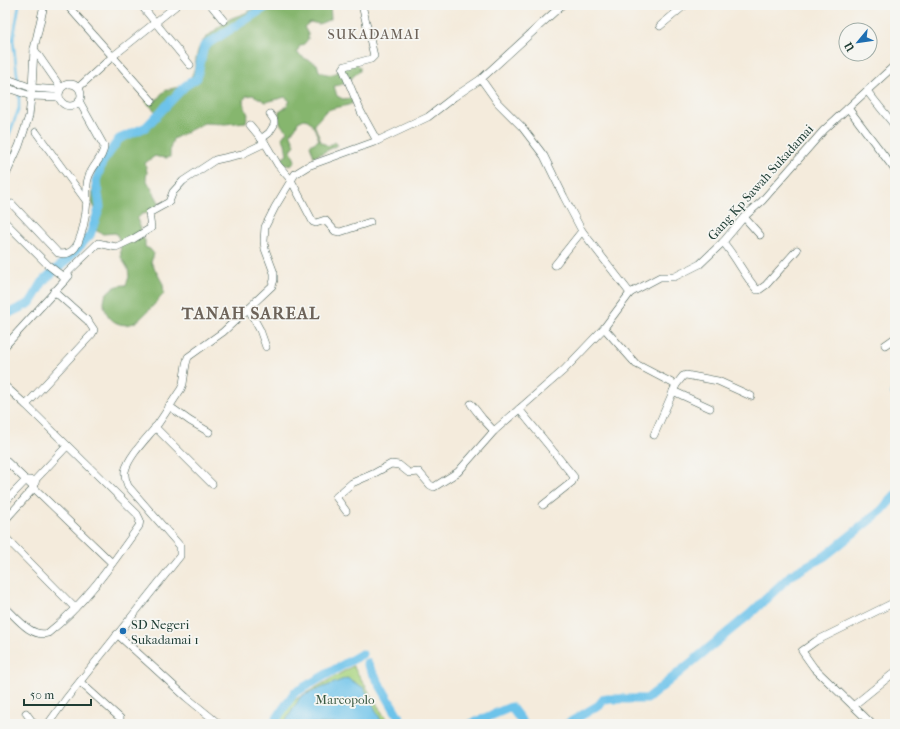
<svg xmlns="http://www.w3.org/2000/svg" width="900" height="729" font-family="'IM FELL French Canon',serif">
	<rect width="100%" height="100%" fill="#f6f6f2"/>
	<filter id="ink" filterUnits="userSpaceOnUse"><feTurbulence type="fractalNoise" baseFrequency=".025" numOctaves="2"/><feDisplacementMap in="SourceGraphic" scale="8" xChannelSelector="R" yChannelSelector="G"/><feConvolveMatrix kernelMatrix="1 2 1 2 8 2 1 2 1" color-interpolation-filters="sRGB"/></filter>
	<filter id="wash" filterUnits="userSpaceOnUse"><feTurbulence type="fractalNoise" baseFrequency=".012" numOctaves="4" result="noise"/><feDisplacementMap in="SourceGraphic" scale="16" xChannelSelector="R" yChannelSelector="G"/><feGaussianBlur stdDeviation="0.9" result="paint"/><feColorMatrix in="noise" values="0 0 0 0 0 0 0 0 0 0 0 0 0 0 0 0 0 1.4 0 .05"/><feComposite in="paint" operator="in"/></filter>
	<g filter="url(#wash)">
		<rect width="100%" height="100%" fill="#f4ebdc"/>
		<polygon fill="#a9d480" stroke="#64885a" points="353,666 389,724 278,724 291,702"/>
		<path fill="#86b66e" stroke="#527a51" d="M256 5H330L331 19 319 24 310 22 304 27 308 34V39L304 44 299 47 297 53 304 58 317 64 319 71C330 77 337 75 344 65L356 63 360 67V71C350 78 347 85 334 86L337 96 343 99 351 98 353 103C344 108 333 106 325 112 323 114 318 121 314 124L321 142 328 146 335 142 338 145 314 157 310 145 319 140 315 129 308 120 304 119 298 122 295 129 290 133 295 145 291 150 295 161 291 166 283 164 281 159 287 155 285 143 282 138 287 131C280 125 278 121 279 112L285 108 290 101 285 97 266 102 253 95 246 96 243 102 248 115 246 122 225 124 204 123 173 139 170 149V157L167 158C163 157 159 158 155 156L145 163 147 172 146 179 160 204 149 213 142 214 137 219 141 229 139 235 145 240V247L150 249 154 254 151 262 163 284 164 293C159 300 142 318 136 322 106 337 87 286 126 285L129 277 128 269 121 257 120 241 116 233 103 234 95 230V223L99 216 92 203 93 188 98 171 108 150 113 143 124 134 140 133 155 121 157 113 145 101 158 99C164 87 173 89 185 86 189 81 192 76 194 70 197 58 196 48 205 39 209 35 228 19 232 18 241 14 249 14 256 5Z"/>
		<polygon fill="#6dc3ea" stroke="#46808f" points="347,678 364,688 383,724 284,724 301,696"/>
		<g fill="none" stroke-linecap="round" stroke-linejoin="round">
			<g stroke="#6dc3ea" stroke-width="2.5">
				<polyline points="18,82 13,40 19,5"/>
				<polyline points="5,146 19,108 19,93"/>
			</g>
			<g stroke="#6dc3ea" stroke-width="9">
				<polyline points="5,315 30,303 44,280 69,258 90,235 100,207 96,181 102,163 119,139 146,127 185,86 197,78 204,46 269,5"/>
				<polyline points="895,391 895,393"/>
				<polyline points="367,663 403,724"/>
				<polyline points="273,724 294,693 362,654"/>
				<polyline points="471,724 511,707 524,724"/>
				<polyline points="567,724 599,705 604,699 647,699 750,614 791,575 825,556 882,510 895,495"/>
			</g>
		</g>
	</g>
	<g filter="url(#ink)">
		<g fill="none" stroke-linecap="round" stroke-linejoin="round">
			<defs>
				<g id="street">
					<polyline points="67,5 152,101"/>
					<polyline points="141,5 190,65"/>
					<polyline points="211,5 224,21"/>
					<polyline points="362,5 374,56 371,59 345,66 343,69 361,112 377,141"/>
					<polyline points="660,26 685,5"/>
					<polyline points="34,49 61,88"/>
					<polyline points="5,78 32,88 60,90"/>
					<polyline points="481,79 498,103 522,127 544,156 564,197 582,231 630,293"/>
					<circle cx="70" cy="95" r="11"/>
					<polyline points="5,87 31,96 59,97"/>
					<polyline points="79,87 112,57 177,5"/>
					<polyline points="867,91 895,126"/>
					<polyline points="848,108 895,170"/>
					<polyline points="250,125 265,143 278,165 291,180 313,222 316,223 325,220 335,231 340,232 370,222"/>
					<polyline points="36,132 87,202"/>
					<polyline points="261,139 269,133 274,125 274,120 270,114"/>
					<polyline points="5,177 19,146 29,116 32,88 34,49 44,5"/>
					<path d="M12 204 58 253C68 256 74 251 78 243 84 229 86 215 87 200 87 193 86 185 88 179 91 166 104 158 104 146L79 101"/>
					<polyline points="744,217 760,235"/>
					<polyline points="5,222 48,265 66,279"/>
					<path d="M723 242C736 257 744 275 757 290H759L766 285 797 250"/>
					<polyline points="555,265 582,231"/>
					<polyline points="63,277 98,243 116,247 133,239 151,228 149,213 169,202 173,192 183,181 215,160 242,154 265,143"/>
					<polyline points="248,308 260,330 266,347"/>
					<polyline points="604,328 636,364 676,385 683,376 686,375 718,381 751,396"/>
					<polyline points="885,345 895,338"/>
					<polyline points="5,346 69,276"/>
					<path d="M5 386 26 405 137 514 140 520 139 526C113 563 84 605 48 633 31 638 16 617 5 607"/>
					<polyline points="673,391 710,408"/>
					<polyline points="471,404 482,418 494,431"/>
					<polyline points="26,405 92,334 94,330 88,321 54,291"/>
					<polyline points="169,406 190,421 209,432"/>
					<polyline points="519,409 574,477 572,482 543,505"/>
					<polyline points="155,427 212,484"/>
					<polyline points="654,435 676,385"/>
					<polyline points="5,460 112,563"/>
					<polyline points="5,502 26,480 30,480"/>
					<polyline points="346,511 336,497 352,483 373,474 391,464 399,465 409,473 419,472 430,485 434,487 458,472 494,431 564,370 604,328 630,293 660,277 674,277 700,264 723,242 744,217 762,201 824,130 895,65"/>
					<polyline points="5,520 34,488 36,479 67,446"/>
					<polyline points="5,537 75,608"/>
					<polyline points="117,634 186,697 219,724"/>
					<polyline points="80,682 120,718"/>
					<polyline points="853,706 895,672"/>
					<polyline points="26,713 34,724"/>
					<path d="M48 724 66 699 180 556V546L128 486C126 481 124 477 125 471 129 456 145 440 155 428 164 416 172 402 181 389L183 384 186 364 188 357 223 332 272 286 274 280V273L265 249 264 241 265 227 275 207 295 174 308 166 377 141 428 117 454 97 481 79 562 5"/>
					<polyline points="872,724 814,668 802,651 816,641 895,602"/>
				</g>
			</defs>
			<use href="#street" stroke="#3f574d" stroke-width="8"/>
			<use href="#street" stroke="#fff" stroke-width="7"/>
		</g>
	</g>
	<circle fill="#1f6fb2" stroke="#f6f6f2" stroke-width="1.5" cx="123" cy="631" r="4"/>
	<g text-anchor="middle" stroke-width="3.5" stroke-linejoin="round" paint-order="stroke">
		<g font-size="13" fill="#1f3d34" stroke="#f6f6f2">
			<text transform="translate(760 182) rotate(-48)" y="5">Gang Kp Sawah Sukadamai</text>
		</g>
		<g font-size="13" fill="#1f3d34" stroke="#f6f6f2" text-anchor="start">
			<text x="131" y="629">SD Negeri<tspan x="131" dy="15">Sukadamai 1</tspan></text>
		</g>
		<g font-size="13" fill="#3b5b43" stroke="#f6f6f2">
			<text x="345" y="704">Marcopolo</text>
		</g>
		<g font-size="14" letter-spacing="1" fill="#6d6359" stroke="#f6f6f2">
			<text x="374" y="39">SUKADAMAI</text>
		</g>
		<g font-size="17" font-weight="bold" letter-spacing="1" fill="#6d6359" stroke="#f6f6f2">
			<text x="251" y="319">TANAH SAREAL</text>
		</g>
	</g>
	<rect width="900" height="729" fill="none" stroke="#f6f6f2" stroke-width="20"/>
	<g transform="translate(858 42) rotate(241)"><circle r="19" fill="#f6f6f2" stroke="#a0aca6"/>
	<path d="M0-3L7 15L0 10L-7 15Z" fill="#1f6fb2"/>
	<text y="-6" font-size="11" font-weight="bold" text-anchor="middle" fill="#1f3d34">U</text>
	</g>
	<path d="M24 699v6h67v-6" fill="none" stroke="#1f3d34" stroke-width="2"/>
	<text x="30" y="699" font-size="12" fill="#1f3d34" stroke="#f6f6f2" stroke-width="3" paint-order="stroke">50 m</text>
</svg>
